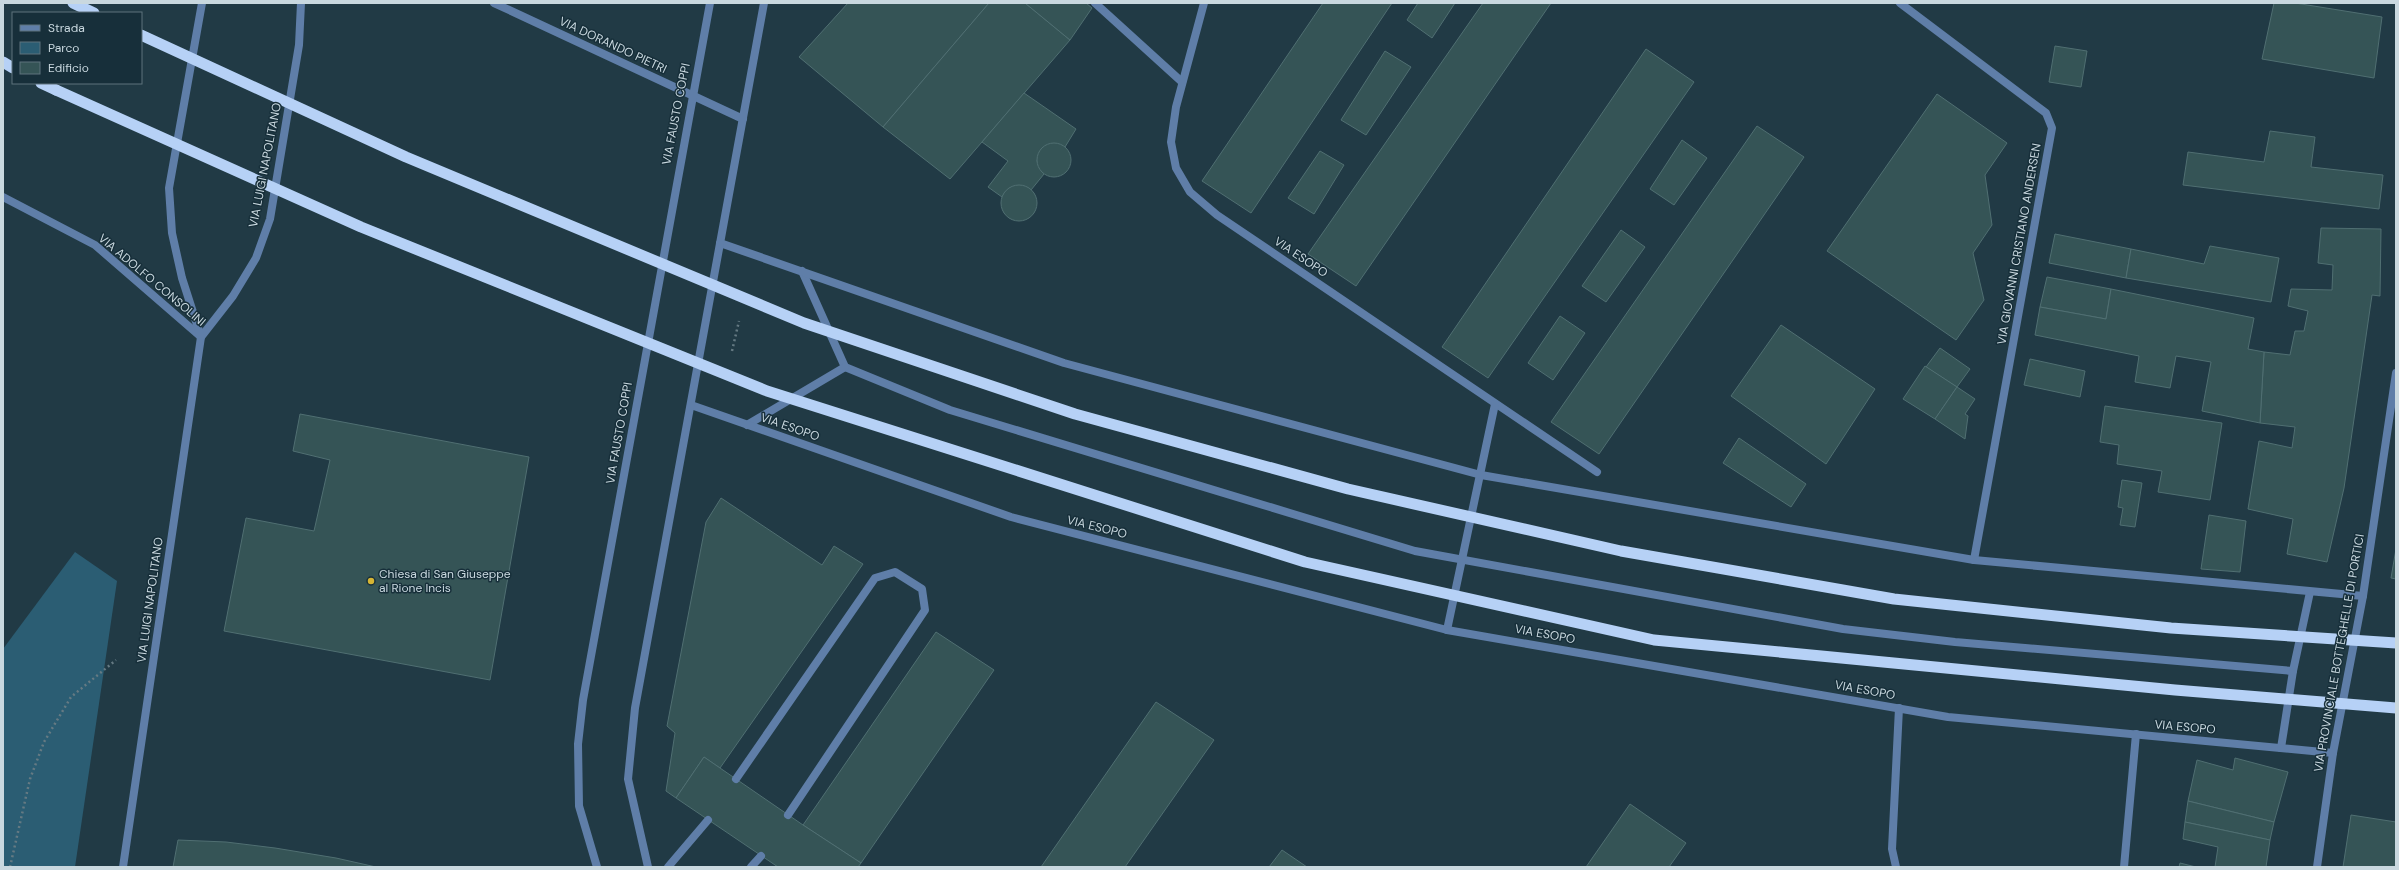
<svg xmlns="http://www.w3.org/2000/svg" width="2399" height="870" font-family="'DM Sans',sans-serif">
	<rect width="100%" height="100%" fill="#213a45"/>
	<polygon fill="#2b5d73" points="75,552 117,581 75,867 3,867 3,649"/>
	<g fill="#355456" stroke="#506f72">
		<polygon points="848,3 989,3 883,127 799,57"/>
		<polygon points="989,3 1025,3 1070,40 950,179 883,127"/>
		<polygon points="1025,3 1086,3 1092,8 1070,40"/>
		<polygon points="1323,3 1392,3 1251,213 1202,181"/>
		<polygon points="1418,3 1455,3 1432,38 1407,20"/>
		<polygon points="1483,3 1551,3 1356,286 1308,254"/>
		<polygon points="2274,3 2295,3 2382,17 2374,78 2262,59"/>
		<polygon points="2055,46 2087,51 2081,87 2049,82"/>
		<polygon points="1646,49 1694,82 1488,378 1442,347"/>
		<polygon points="1385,51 1411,67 1366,135 1341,120"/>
		<polygon points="1024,93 1076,129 1065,147 1052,144 1041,149 1037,161 1044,174 1031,190 1024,186 1016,186 1006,191 1002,197 988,187 1008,161 982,142"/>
		<polygon points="1937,94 2007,143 1985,175 1992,225 1973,253 1984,300 1956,340 1827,251"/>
		<polygon points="1757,126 1804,157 1599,454 1551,422"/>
		<polygon points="2270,131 2315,137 2311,167 2383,175 2379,209 2183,185 2188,152 2264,162"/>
		<polygon points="1682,140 1707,158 1674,205 1650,189"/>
		<circle cx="1054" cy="160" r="17"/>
		<polygon points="1320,151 1344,165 1314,214 1288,198"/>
		<circle cx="1019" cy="203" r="18"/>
		<polygon points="2321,228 2381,229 2380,296 2372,295 2344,488 2327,562 2287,554 2293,519 2248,509 2259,441 2292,448 2295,427 2260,423 2264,352 2290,355 2295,331 2304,331 2308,311 2288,306 2291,289 2332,290 2333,265 2318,263"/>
		<polygon points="1621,230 1645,247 1606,302 1582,286"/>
		<polygon points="2055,234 2131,249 2126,278 2049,263"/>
		<polygon points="2210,246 2279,258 2271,302 2126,278 2131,249 2204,264"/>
		<polygon points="2047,277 2111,289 2106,319 2040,307"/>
		<polygon points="2111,289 2254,318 2248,349 2264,352 2260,423 2202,411 2211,362 2176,356 2170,388 2135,382 2139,356 2035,335 2040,307 2106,319"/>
		<polygon points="1560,316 1585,333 1553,380 1528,363"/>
		<polygon points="1781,325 1875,389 1826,464 1731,396"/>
		<polygon points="1940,348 1970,369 1957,387 1926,367"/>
		<polygon points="2030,359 2085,371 2080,397 2024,385"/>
		<polygon points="1925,366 1957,387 1935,419 1903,399"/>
		<polygon points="1957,387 1975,399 1965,414 1968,416 1965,439 1935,419"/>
		<polygon points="2105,406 2222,423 2210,500 2158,492 2162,471 2117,464 2119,445 2100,442"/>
		<polygon points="300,414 529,457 490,680 224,631 246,518 314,531 330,460 293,451"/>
		<polygon points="1739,438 1806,484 1791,507 1723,463"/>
		<polygon points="2122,480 2142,483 2135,527 2120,525 2123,508 2118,507"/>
		<polygon points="721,498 822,565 834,546 863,564 720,768 704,757 676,798 666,791 675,733 667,726 706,522"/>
		<polygon points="2209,515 2246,521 2240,572 2201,569"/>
		<polygon points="2396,549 2396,579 2391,578"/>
		<polygon points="936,632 994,670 861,863 803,825"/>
		<polygon points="1156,702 1214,740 1125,867 1041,867"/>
		<polygon points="704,757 803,825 861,863 858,867 778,867 676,798"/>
		<polygon points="2235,758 2288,772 2274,822 2188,801 2197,760 2233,770"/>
		<polygon points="2188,801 2274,822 2270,840 2185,822"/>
		<polygon points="1630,804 1686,843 1669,867 1586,867"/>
		<polygon points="2351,815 2396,822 2396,867 2343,867"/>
		<polygon points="2185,822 2270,840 2266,867 2215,867 2218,847 2183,839"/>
		<polygon points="178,840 226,842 275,848 336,858 376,867 173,867"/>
		<polygon points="1282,850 1307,867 1269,867"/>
		<polygon points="2180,863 2196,867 2179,867"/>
	</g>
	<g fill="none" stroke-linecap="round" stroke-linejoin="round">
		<g stroke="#657a83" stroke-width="2.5" stroke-dasharray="2 3" stroke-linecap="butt">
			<polyline points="732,351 739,321"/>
			<polyline points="10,867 30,779 44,742 71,697 116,660"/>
		</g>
		<g stroke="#5f7ea8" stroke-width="8">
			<polyline points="1095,3 1182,82"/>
			<polyline points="1204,3 1176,107 1171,142 1176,168 1190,192 1217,215 1597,472"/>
			<polyline points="802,271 845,367 950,410 1415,551 1843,629 1955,642 2293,671"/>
			<polyline points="747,425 845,367"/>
			<polyline points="1447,630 1495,404"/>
			<polyline points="2281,748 2293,671 2310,592"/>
			<polyline points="736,779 875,578 895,572 922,589 925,610 788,815"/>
			<polyline points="668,867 708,820"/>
			<polyline points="751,867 761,856"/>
			<polyline points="2124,867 2136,734"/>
		</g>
		<g stroke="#5f7ea8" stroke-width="8">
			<polyline points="494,3 743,119"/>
			<polyline points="1900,3 2046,113 2052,128 1974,560"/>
			<polyline points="3,197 95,245 200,336"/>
			<polyline points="720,243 1064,363 1481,475 1974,560 2363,596"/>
			<polyline points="201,337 233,296 256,258 270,219 299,45 301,3"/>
			<polyline points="691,405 1011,517 1447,630 1948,717 2333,753"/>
			<polyline points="123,867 201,337 182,278 172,233 169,188 202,3"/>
			<polyline points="597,867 579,806 578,744 583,700 710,3"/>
			<polyline points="648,867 628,779 635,708 764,3"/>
			<polyline points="1896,867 1892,849 1899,708"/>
			<polyline points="2317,867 2333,753 2363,596 2396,373"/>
		</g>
		<g stroke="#b6d1f6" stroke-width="11">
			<polyline points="73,3 94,13"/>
			<polyline points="3,62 13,68"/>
			<polyline points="41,83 56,90"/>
		</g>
		<g stroke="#b6d1f6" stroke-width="11">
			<polyline points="141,35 406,157 804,323 1075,414 1348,489 1621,551 1894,599 2171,628 2396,643"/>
			<polyline points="56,90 361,227 767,391 1305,562 1654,640 2175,690 2396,708"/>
		</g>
	</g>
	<circle fill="#d6b534" stroke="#172f3a" stroke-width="1.5" cx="371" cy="581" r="4"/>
	<g text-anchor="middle" stroke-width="3" stroke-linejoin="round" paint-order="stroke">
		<g font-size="12" fill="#c9d8df" stroke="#172f3a">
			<text transform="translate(613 45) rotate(25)" y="4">VIA DORANDO PIETRI</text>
			<text transform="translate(676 114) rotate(-79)" y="4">VIA FAUSTO COPPI</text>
			<text transform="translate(265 165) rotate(-79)" y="4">VIA LUIGI NAPOLITANO</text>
			<text transform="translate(2019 244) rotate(-80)" y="4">VIA GIOVANNI CRISTIANO ANDERSEN</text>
			<text transform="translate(1301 257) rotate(34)" y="4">VIA ESOPO</text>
			<text transform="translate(152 280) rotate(40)" y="4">VIA ADOLFO CONSOLINI</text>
			<text transform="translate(790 427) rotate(19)" y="4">VIA ESOPO</text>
			<text transform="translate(619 433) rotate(-80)" y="4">VIA FAUSTO COPPI</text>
			<text transform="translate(1097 527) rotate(14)" y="4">VIA ESOPO</text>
			<text transform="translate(150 600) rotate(-82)" y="4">VIA LUIGI NAPOLITANO</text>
			<text transform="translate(1545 634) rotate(10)" y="4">VIA ESOPO</text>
			<text transform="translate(2339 653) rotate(-80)" y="4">VIA PROVINCIALE BOTTEGHELLE DI PORTICI</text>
			<text transform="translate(1865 690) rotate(10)" y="4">VIA ESOPO</text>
			<text transform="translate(2185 727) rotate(5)" y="4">VIA ESOPO</text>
		</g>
		<g font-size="12" fill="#c9d8df" stroke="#172f3a" text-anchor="start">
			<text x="379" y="578">Chiesa di San Giuseppe<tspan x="379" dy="14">al Rione Incis</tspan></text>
		</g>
	</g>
	<rect width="2399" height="870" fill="none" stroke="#c9d8df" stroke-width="8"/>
	<rect x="12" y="12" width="130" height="72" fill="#172f3a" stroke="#5e737c"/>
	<rect x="20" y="25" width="20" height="6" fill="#5f7ea8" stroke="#5e737c"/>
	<text x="48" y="32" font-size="12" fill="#c9d8df">Strada</text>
	<rect x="20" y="42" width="20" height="12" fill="#2b5d73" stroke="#5e737c"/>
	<text x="48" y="52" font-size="12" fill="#c9d8df">Parco</text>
	<rect x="20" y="62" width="20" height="12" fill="#355456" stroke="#5e737c"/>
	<text x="48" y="72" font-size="12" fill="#c9d8df">Edificio</text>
</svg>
